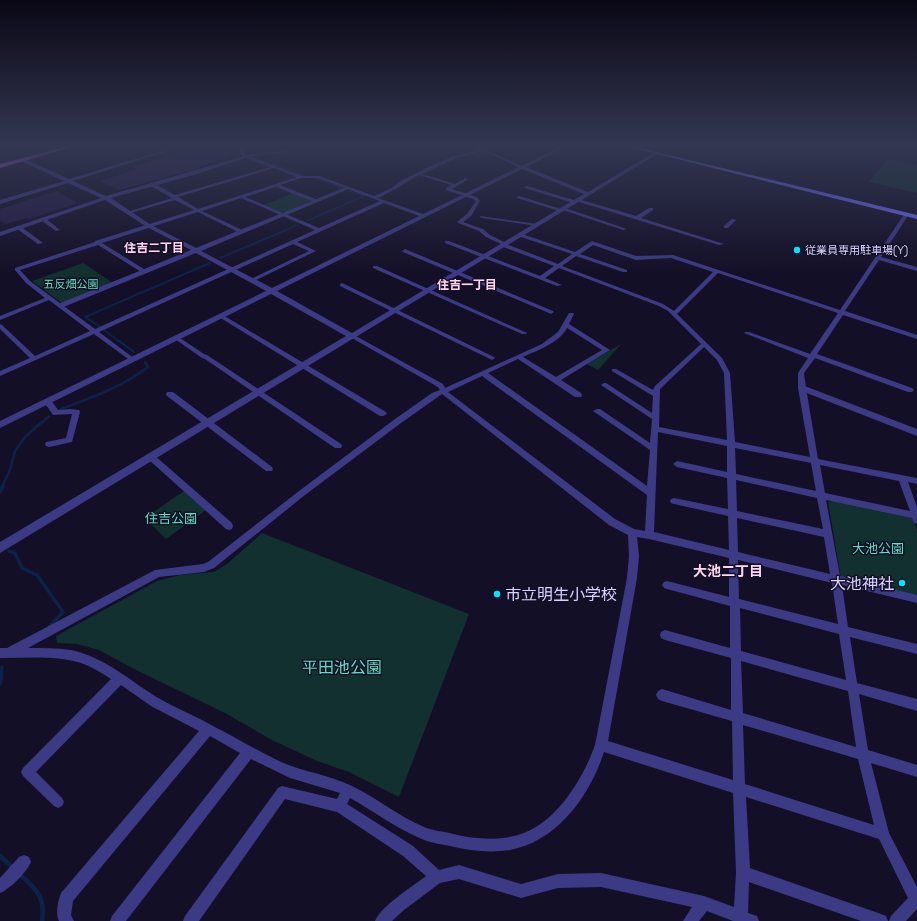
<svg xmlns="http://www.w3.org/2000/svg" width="917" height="921" font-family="'Space Grotesk','Noto Sans JP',sans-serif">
	<rect width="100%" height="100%" fill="#130f26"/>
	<g fill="#12302f">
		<polygon points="888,159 917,165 917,193 869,182"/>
		<polygon points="294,193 312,201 285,212 281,212 264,205"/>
		<polygon points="83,263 113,283 62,303 32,281"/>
		<polygon points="621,344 598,370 587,364"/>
		<polygon points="184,491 206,510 166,539 145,518"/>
		<polygon points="832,501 908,515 913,519 917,530 917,596 841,578 828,502"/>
		<polygon points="262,533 469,614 399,797 349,772 317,761 272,740 225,713 134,669 99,650 77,644 57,643 56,636 157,581 180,575 214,572 227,564"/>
	</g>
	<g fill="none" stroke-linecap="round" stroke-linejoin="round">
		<g stroke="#0c2248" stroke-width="1.5">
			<polyline points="244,146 244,153 248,155"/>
			<polyline points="251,156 303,175"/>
			<polyline points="316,178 342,188"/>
			<polyline points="307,221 364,196 349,191"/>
			<polyline points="284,231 298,225"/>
		</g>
		<g stroke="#0c2248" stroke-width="2">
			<polyline points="220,258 286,230"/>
			<polyline points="100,327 85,317 210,263"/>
			<polyline points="104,330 120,342"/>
		</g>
		<g stroke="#0c2248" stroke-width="2.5">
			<polyline points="119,341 134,352"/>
			<path d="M61 409C91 398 122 387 148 367L145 362"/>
			<polyline points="2,487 10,470 15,451 25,437 49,416"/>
		</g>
		<g stroke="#0c2248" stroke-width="3.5">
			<polyline points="0,492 3,486"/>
			<polyline points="9,551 15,553 22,568 37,575 63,612 49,627"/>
			<polyline points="1,675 2,667"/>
		</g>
		<g stroke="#0c2248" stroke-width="4.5">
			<polyline points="0,683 1,674"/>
			<polyline points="0,856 14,869"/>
			<path d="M19 874C36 888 46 898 42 921"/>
		</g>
	</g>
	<g fill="#241b47">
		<polygon points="200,146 222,146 227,147 231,156 188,171 119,190 100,181 138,169 133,167"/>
		<polygon points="56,191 78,203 29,219 27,218 6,224 0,221 0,209"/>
	</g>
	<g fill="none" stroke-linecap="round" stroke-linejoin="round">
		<g fill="#3d3a85" fill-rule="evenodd">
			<path d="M239 146H243V152L246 155 318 146 316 147 251 157 302 176H319L374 196 392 188 399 182 426 168 452 157 480 149 473 146H477L524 167 521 168 483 151 454 159 422 174 455 184 465 178H467V180L452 189 477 197 480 201 471 216 463 222 483 229 490 235 506 243V244L558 264 572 254 518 236V234H522L575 252 592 241 636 256 673 255 840 310 905 213H909V214L881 257 917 267V271L879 260 845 311 917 335V339L843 315 817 354 912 388 914 390 912 392H908L815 358 804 373 806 388 818 459 917 478V484L908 482 917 507V524L914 523 912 518 826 500 840 576 917 595V603L842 585 848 627 917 644V654L850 637 857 683 917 699V711L859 694 868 750 917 765V777L871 763 889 833 917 887V909L906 921H889L891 916 908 898 879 839 746 797 750 868 881 914 886 916 888 921H861L749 882 748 913 757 916 759 921H733L707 911 699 921H683L692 907 601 887 558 888 521 898 459 879 440 883 404 910 392 921H375C381 906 412 887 426 876L403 856 337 812 285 799 199 921H183L185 916 278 788 282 786 337 799 340 793 290 778 251 759 126 921H110L112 916 240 753 210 736 73 901 71 915 74 921H59C55 913 58 901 61 893L199 731 151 706 121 685 36 772 62 798 64 802 62 806 58 808 54 806 23 776 21 772 23 768 111 679C102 673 92 667 81 663 55 655 27 658 0 658V648H7L155 570 203 564 208 562 299 491 395 419 432 393 440 390 438 387 350 337V335H354L443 384 445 388 542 344 558 332 569 313H573L574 314 569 324 610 350 561 380 581 393 582 395 581 397H575L518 359 488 373 647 486 650 450 593 411 597 409H600L650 443 652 419 601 385 604 383H606L652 413 653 396 612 371V369H616L653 390 655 386 701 344 668 311 659 306 559 268 545 278 562 285 557 286 445 243V241H449L540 276 554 266 501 246V244L486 237 479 231 458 223V221L467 214 476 201 473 199 446 190V188L451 185 419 175C405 183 393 191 378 198L426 215V217H422L384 203 297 242 316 251 254 281 249 280 309 251 293 244 99 332 135 359V361H131L94 334 0 376V371L30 358 0 329V324L2 325 35 356 90 331 49 300 0 320V316L45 298 26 283 15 270V268L95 242V241L194 210 175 200 127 214V212L172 198 151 186V184H155L175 195 270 167 242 156 239 152ZM274 168 297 177 198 209 178 197ZM301 178H318L380 201 319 228 245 197 276 187 314 202H318V200L280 185ZM241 198 315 230 95 329 30 281 20 270 98 245 143 273H147V271L102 243 198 212 240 233H244V231L202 211ZM593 245 636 260 671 258 713 272 674 311 663 304 562 266 576 256 623 272H627V270L580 254ZM718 273 838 313 810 354 749 332H745L744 333 808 358 798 373V388L810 457 735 442 730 373 722 358 677 314ZM567 328 602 350 556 377 523 357C538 350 559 343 567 328ZM704 347 717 360 724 373 727 440 659 427 660 389ZM482 376 647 495 645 531 634 529 615 519 448 392ZM442 394 609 525 628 535 629 556 627 578 595 745C583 779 556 824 518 835 497 841 474 839 453 834 443 831 433 831 424 827 398 816 377 798 352 786 328 774 301 772 277 760 256 750 235 737 213 726 196 716 177 709 160 699 131 682 105 657 71 650 57 648 42 648 28 648L159 577 204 572 214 568 305 495 401 423ZM658 432 727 446V472L677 461 673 464 677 467 727 478 728 509 674 498 671 499 670 501 671 503 674 504 728 516 729 550 654 532ZM735 448 811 463 816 491 736 474ZM820 465 899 481 910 511 825 493ZM736 480 817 498 823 529 737 511ZM737 518 824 537 830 574 738 552ZM637 537 649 539 729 558V597L667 581 664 582 662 585 664 588 667 589 730 606V648L665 630 661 632 660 635 661 638 665 640 731 658V710L662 689 658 691 656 695 658 699 662 701 732 721 733 780 608 741 637 578 639 556ZM738 560 832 583 838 624 739 599ZM740 608 839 634 846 680 741 651ZM741 661 848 691 856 747 743 713ZM743 725 858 759 874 825 745 784ZM604 752 733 793 736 873 734 907 704 896 601 873 558 874 521 884 459 865 439 870 413 846 347 804 350 798C375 812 397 829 424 840 432 843 441 844 450 846 470 851 490 853 510 850 558 841 590 795 604 752Z"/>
			<polygon points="527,186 577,201 577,202 573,203 525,188 525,186"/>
			<polygon points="519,196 561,209 565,208 627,229 623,230 563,210 559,211 517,198 517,197"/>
			<polygon points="578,199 636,216 649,208 653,208 653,210 641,218 724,244 719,245 576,201 576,199"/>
			<polygon points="480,216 537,224 539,225 537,226 482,218 480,217"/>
			<polygon points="41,218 45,218 60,230 56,231 41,220"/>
			<polygon points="732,219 736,220 728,228 724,228 724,226"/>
			<polygon points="16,226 20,226 43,243 38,244 16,228"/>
			<polygon points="405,249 553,311 554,312 551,314 549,313 403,252 402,251"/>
			<polygon points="373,266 377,266 527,333 526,334 522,334 373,268"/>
			<polygon points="342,283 494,357 495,358 492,360 490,359 340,286 340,284"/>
			<polygon points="221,314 386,412 387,414 383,416 380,416 219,317 218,316"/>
			<polygon points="177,336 204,354 207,355 341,444 342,446 341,448 335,448 205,359 202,358 175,339 174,338"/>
			<polygon points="167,392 173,392 272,467 273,469 272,471 266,471 167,396 166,394"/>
			<polygon points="45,400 51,400 58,410 70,409 79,410 80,412 72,442 49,447 46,446 45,444 46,442 66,438 72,414 53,415 44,402"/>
			<polygon points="151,454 154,455 232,523 233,526 232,529 229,530 226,529 148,459 147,457 148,455"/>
			<path d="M24 855 29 857 31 862C26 873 11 888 0 893V878L19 857Z"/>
		</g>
		<g fill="#3d3a85" fill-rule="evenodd">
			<path d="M178 146H183L73 181 106 196 248 155V157L197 174 111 198 151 225 196 248 346 187 351 188 201 251 272 288 562 146H567L526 167 588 192 655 152 659 153 0 553V542L346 336 271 294 0 428V421L266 291 196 253 61 308 57 306 58 304 191 250 147 227 105 200 0 236V232L101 198 68 183 0 204V200L64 181 21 161V159H25L69 179ZM522 169 584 194 352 333 277 291Z"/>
			<polygon points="802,385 917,429 917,436 799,390 798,388 799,386"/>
		</g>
		<polygon fill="#6f6bff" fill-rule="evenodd" points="625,146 631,146 917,215 917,219"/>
		<polygon fill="#c25bff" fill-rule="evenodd" points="69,146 75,146 0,168 0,164"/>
	</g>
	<linearGradient id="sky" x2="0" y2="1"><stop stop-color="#0a0815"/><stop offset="0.53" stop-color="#333752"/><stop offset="1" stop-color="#333752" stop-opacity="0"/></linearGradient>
	<rect width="917" height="274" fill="url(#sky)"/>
	<g fill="#00e5ff" stroke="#130f26" stroke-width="1.5">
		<circle cx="797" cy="250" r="4"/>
		<circle cx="902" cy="583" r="4"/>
		<circle cx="497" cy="594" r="4"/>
	</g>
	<g text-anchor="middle" stroke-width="3" stroke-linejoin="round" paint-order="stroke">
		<g font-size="11" fill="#d9d4ff" stroke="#130f26" text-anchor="start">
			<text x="805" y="254">従業員専用駐車場(Y)</text>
		</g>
		<g font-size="11" fill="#5fe0c0" stroke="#130f26">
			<text x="71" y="288">五反畑公園</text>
		</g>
		<g font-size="12" font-weight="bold" fill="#ffd6f0" stroke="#130f26">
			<text x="154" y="252">住吉二丁目</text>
			<text x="467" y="289">住吉一丁目</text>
		</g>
		<g font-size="13" fill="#5fe0c0" stroke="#130f26">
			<text x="171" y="523">住吉公園</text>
			<text x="878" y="553">大池公園</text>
		</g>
		<g font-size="14" font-weight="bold" fill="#ffd6f0" stroke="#130f26">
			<text x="728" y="576">大池二丁目</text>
		</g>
		<g font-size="16" fill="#d9d4ff" stroke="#130f26" text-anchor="end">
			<text x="894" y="589">大池神社</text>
			<text x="505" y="600" text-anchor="start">市立明生小学校</text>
		</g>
		<g font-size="16" fill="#5fe0c0" stroke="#130f26">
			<text x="342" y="673">平田池公園</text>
		</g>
	</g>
</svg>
